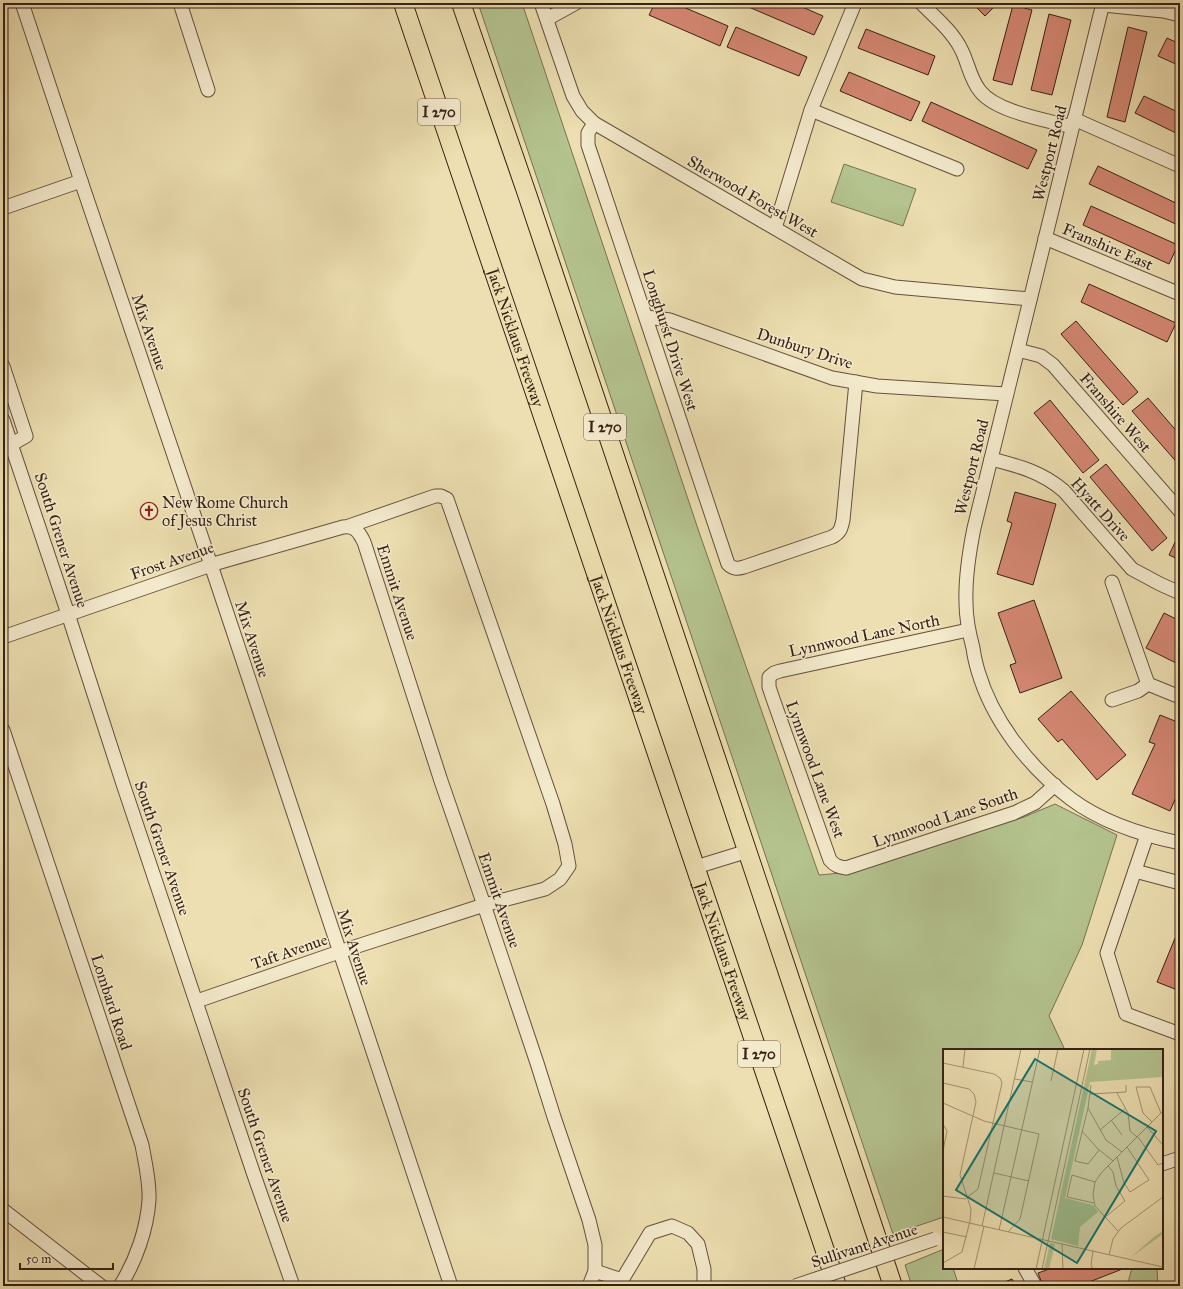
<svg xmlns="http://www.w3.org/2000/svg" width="1183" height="1289" font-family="'IM FELL Great Primer',serif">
	<rect width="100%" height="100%" fill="#eddfb1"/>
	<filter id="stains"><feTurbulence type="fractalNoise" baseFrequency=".005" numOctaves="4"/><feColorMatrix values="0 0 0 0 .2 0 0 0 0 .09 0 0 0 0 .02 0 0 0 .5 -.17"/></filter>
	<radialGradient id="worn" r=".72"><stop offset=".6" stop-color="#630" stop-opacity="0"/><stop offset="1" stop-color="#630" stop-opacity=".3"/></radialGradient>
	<g fill="#b4c38f" stroke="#767252">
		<polygon points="478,3 522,3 699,532 819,875 842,873 1024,817 1055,804 1117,835 1082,945 1049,1016 1065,1050 944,1050 944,1217 893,1234"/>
		<polygon points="844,164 916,189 903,226 831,202"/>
		<polygon points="944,1249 944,1268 953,1268 959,1286 912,1286 905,1265"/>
		<polygon points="1132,1268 1157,1268 1158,1286 1127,1286"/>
	</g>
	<g fill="#d48773" stroke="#372116">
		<polygon points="655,3 674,3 728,26 720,46 649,15"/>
		<polygon points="744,3 793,3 823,16 814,35 744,5"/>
		<polygon points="972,3 998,3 985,16"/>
		<polygon points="1013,5 1032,10 1012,85 993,80"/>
		<polygon points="1049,14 1071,20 1052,95 1031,90"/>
		<polygon points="736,27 807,57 799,76 727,47"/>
		<polygon points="1128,27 1147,32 1125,122 1107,117"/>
		<polygon points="866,29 935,56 928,75 858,48"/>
		<polygon points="1167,38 1180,44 1180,66 1158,56"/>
		<polygon points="849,72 920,102 911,121 840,91"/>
		<polygon points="1144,96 1180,113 1180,135 1135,113"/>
		<polygon points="931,102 1037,150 1028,169 922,121"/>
		<polygon points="1098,166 1180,205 1180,226 1089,184"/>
		<polygon points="1091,206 1178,245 1169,264 1083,225"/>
		<polygon points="1089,284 1176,323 1167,342 1081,302"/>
		<polygon points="1076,321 1138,392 1123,405 1061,334"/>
		<polygon points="1148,398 1180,435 1180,466 1132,411"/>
		<polygon points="1050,400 1099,460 1083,473 1034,413"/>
		<polygon points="1106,464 1167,538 1152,551 1090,477"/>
		<polygon points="1015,492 1056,504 1033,585 997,574 1012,523 1007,521"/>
		<polygon points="1178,536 1180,537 1180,560 1169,555"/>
		<polygon points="1034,600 1062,678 1020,693 1010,665 1016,663 998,613"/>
		<polygon points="1164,613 1180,621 1180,665 1146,648"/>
		<polygon points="1071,691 1126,755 1097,780 1062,739 1058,742 1038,719"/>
		<polygon points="1160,715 1180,723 1180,773 1177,779 1180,780 1180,788 1170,811 1132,794 1155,744 1149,742"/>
		<polygon points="1180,926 1180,991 1157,982"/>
		<polygon points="1052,1268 1125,1268 1079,1286 1043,1286 1038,1273"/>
		<polygon points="1012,1279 1016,1286 995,1286"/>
	</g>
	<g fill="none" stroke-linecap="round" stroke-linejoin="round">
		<defs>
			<g id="minor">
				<polyline points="22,3 81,181 211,565 451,1286"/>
				<polyline points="180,3 208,90"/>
				<polyline points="541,3 573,96 582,111 594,123 862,279 895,287 1030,299"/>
				<path d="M921 3C935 17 952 31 961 49 968 62 970 79 980 91 996 112 1047 120 1072 127"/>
				<path d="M1103 3 974 528C969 553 965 577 966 603 966 618 969 633 973 648 974 656 976 664 978 671 993 722 1030 768 1071 799 1103 823 1142 835 1180 843"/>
				<polyline points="1103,5 1163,11 1180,15"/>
				<polyline points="547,19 576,3"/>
				<polyline points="811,110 957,169"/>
				<polyline points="1074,119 1180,166"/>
				<path d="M594 123 588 133V145L728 564C733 569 737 569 744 567L832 537C840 533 841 529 843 520L856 382"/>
				<polyline points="3,208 81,181"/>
				<polyline points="775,228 811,110 855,3"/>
				<polyline points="1045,238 1180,294"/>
				<polyline points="646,317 670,320 832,378 877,386 1006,394"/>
				<polyline points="1018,350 1041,356 1053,365 1180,511"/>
				<polyline points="3,366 26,436 12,444"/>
				<polyline points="3,420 68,614 123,784 254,1175 293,1286"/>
				<path d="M991 459C1019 466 1042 472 1064 491L1132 569 1160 584 1180 593"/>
				<polyline points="1112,582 1148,684 1180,697"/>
				<path d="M968 630 780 671 774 673 769 677V687L772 696 830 860C835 866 839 867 846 868L1014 813 1035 803 1055 785"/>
				<path d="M3 637 217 563 343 527C355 525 359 532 364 542L441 781 484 905 537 1063 554 1117 589 1220 595 1245V1271L589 1286"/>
				<polyline points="1112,700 1138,691 1148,684"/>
				<path d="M3 730 142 1145C145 1162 150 1182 149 1200 147 1229 136 1261 120 1286"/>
				<polyline points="1147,835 1107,953 1126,1014 1180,1034"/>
				<polyline points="696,867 748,851"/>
				<polyline points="1135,871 1180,883"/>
				<polyline points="197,1001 339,952 484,905 545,889 560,879 569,866 565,844 553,804 447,499 441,496 435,496 349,526"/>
				<polyline points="1162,1164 1180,1158"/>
				<polyline points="3,1210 101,1286"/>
				<polyline points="1025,1268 1035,1286"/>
				<polyline points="595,1271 622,1280 619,1286"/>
				<polyline points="622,1280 650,1233 672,1226 688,1233 698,1244 704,1269 704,1286"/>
			</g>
			<g id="highway">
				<path id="s1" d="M403 3 837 1286"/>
				<polyline points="461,3 527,194 893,1286"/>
			</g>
		</defs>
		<use href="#minor" stroke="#64503d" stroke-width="15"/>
		<use href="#highway" stroke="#372116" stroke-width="20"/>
		<use href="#minor" stroke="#f3eacc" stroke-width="13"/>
		<use href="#highway" stroke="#eddfb1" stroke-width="18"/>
		<defs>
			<polyline id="minor-bridge" points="795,1286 935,1239"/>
		</defs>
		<use href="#minor-bridge" stroke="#64503d" stroke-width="15" stroke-linecap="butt"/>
		<use href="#minor-bridge" stroke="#f3eacc" stroke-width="13"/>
	</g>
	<defs>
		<symbol id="church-ring" viewBox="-11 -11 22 22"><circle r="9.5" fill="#f3eacc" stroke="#8f2418" stroke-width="1.5"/><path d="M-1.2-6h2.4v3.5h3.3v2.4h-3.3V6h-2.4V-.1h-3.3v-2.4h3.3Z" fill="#8f2418"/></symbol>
	</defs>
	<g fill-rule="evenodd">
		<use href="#church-ring" x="139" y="501" width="20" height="20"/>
	</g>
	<g text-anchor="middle" stroke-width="3" stroke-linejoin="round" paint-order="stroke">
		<g fill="#f3eacc" stroke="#6f5d4d" stroke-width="1">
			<rect x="418" y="99" width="42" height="26" rx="3"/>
			<rect x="584" y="414" width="42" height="26" rx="3"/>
			<rect x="738" y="1041" width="42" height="26" rx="3"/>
		</g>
		<g font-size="15" font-weight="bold" fill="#372116">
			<text x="439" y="117">I 270</text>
			<text x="605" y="432">I 270</text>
			<text x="759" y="1059">I 270</text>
		</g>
		<g font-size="16" fill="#372116" stroke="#f3eacc">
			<text transform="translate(1049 153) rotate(-76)" y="6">Westport Road</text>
			<text transform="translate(753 196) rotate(30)" y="6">Sherwood Forest West</text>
			<text transform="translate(1108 246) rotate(23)" y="6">Franshire East</text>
			<text transform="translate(150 332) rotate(71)" y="6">Mix Avenue</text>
			<text dy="6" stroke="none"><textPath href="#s1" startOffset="353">Jack Nicklaus Freeway</textPath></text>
			<text transform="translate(671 340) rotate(72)" y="6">Longhurst Drive West</text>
			<text transform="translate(805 348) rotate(18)" y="6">Dunbury Drive</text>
			<text transform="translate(1116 412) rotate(49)" y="6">Franshire West</text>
			<text transform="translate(971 467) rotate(-76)" y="6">Westport Road</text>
			<text transform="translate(1101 509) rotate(48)" y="6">Hyatt Drive</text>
			<text transform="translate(62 540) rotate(72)" y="6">South Grener Avenue</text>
			<text transform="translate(172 560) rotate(-19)" y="6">Frost Avenue</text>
			<text transform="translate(398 592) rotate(72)" y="6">Emmit Avenue</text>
			<text transform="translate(864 635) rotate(-12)" y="6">Lynnwood Lane North</text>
			<text transform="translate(253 639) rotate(72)" y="6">Mix Avenue</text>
			<text dy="6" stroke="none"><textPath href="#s1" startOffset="677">Jack Nicklaus Freeway</textPath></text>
			<text transform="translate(816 769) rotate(70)" y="6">Lynnwood Lane West</text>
			<text transform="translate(945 817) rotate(-19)" y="6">Lynnwood Lane South</text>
			<text transform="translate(163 848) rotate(71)" y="6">South Grener Avenue</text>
			<text transform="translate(500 900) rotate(71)" y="6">Emmit Avenue</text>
			<text transform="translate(355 947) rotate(72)" y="6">Mix Avenue</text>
			<text transform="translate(289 951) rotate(-19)" y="6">Taft Avenue</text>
			<text dy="6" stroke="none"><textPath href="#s1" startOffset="1001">Jack Nicklaus Freeway</textPath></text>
			<text transform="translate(112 1002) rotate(72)" y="6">Lombard Road</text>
			<text transform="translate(266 1155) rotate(71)" y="6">South Grener Avenue</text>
			<text transform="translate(864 1245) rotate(-18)" y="6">Sullivant Avenue</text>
		</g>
		<g font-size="16" fill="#372116" stroke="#f3eacc" text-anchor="start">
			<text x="162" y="508">New Rome Church<tspan x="162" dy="18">of Jesus Christ</tspan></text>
		</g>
	</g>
	<g transform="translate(943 1049)">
		<rect width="220" height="220" fill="#eddfb1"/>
		<path d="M149 0H154L151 16 155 15V12L168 11V0H220V28L147 33 122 149 150 156 155 163 137 178 135 197 108 190ZM220 182V185L187 209 212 187ZM107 194 112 195 106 220H101Z" fill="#b4c38f"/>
		<path fill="none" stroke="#a49373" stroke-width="1" d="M0 14 51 25 57 29 59 34 35 140 22 150 0 147M20 18 22 0M72 30 89 33M108 32 115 0M0 34 26 40 31 45 33 53 17 126 28 160 27 172 19 203 0 214M148 36 145 59 163 91 179 103M174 44 185 64 187 82 194 88M147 45 183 43V36M0 54 41 72 96 85 77 170 65 183M145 59 132 112 145 115 156 101M168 71 179 86M209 73 200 64 193 38H207L218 64M0 75 4 82 0 102M204 78 220 96M157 81 183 59M139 82 154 99 170 112M195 88 215 116 220 114M174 108 181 134 187 143 206 131 184 98M51 124 86 132M151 154 124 148 129 126 152 133M0 168 220 218M161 169 182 152 173 137 170 123 165 117M39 177 78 0M56 181 97 0M175 182 152 157 150 145 152 133 159 123 220 62M0 183 24 188M119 195 120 220M166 206 170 190 178 179 220 148M31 220 41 177M93 220 141 0M99 220 147 0M150 220 148 216 150 202"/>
		<path fill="#0f766e" fill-opacity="0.15" stroke="#0f766e" stroke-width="2" d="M92 10 213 82 134 214 13 141Z"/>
		<rect width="220" height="220" fill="none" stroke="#372116" stroke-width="2"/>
	</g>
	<rect width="1183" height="1289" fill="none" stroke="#eddfb1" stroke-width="16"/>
	<rect x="4" y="4" width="1175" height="1281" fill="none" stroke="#372116" stroke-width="2"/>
	<rect x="8" y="8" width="1167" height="1273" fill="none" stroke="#372116"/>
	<path d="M20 1263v6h93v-6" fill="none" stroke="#372116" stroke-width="2"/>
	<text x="26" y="1263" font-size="12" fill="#372116" stroke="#f3eacc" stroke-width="3" paint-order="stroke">50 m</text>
	<rect width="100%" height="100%" filter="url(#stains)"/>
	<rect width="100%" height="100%" fill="url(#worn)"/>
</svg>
